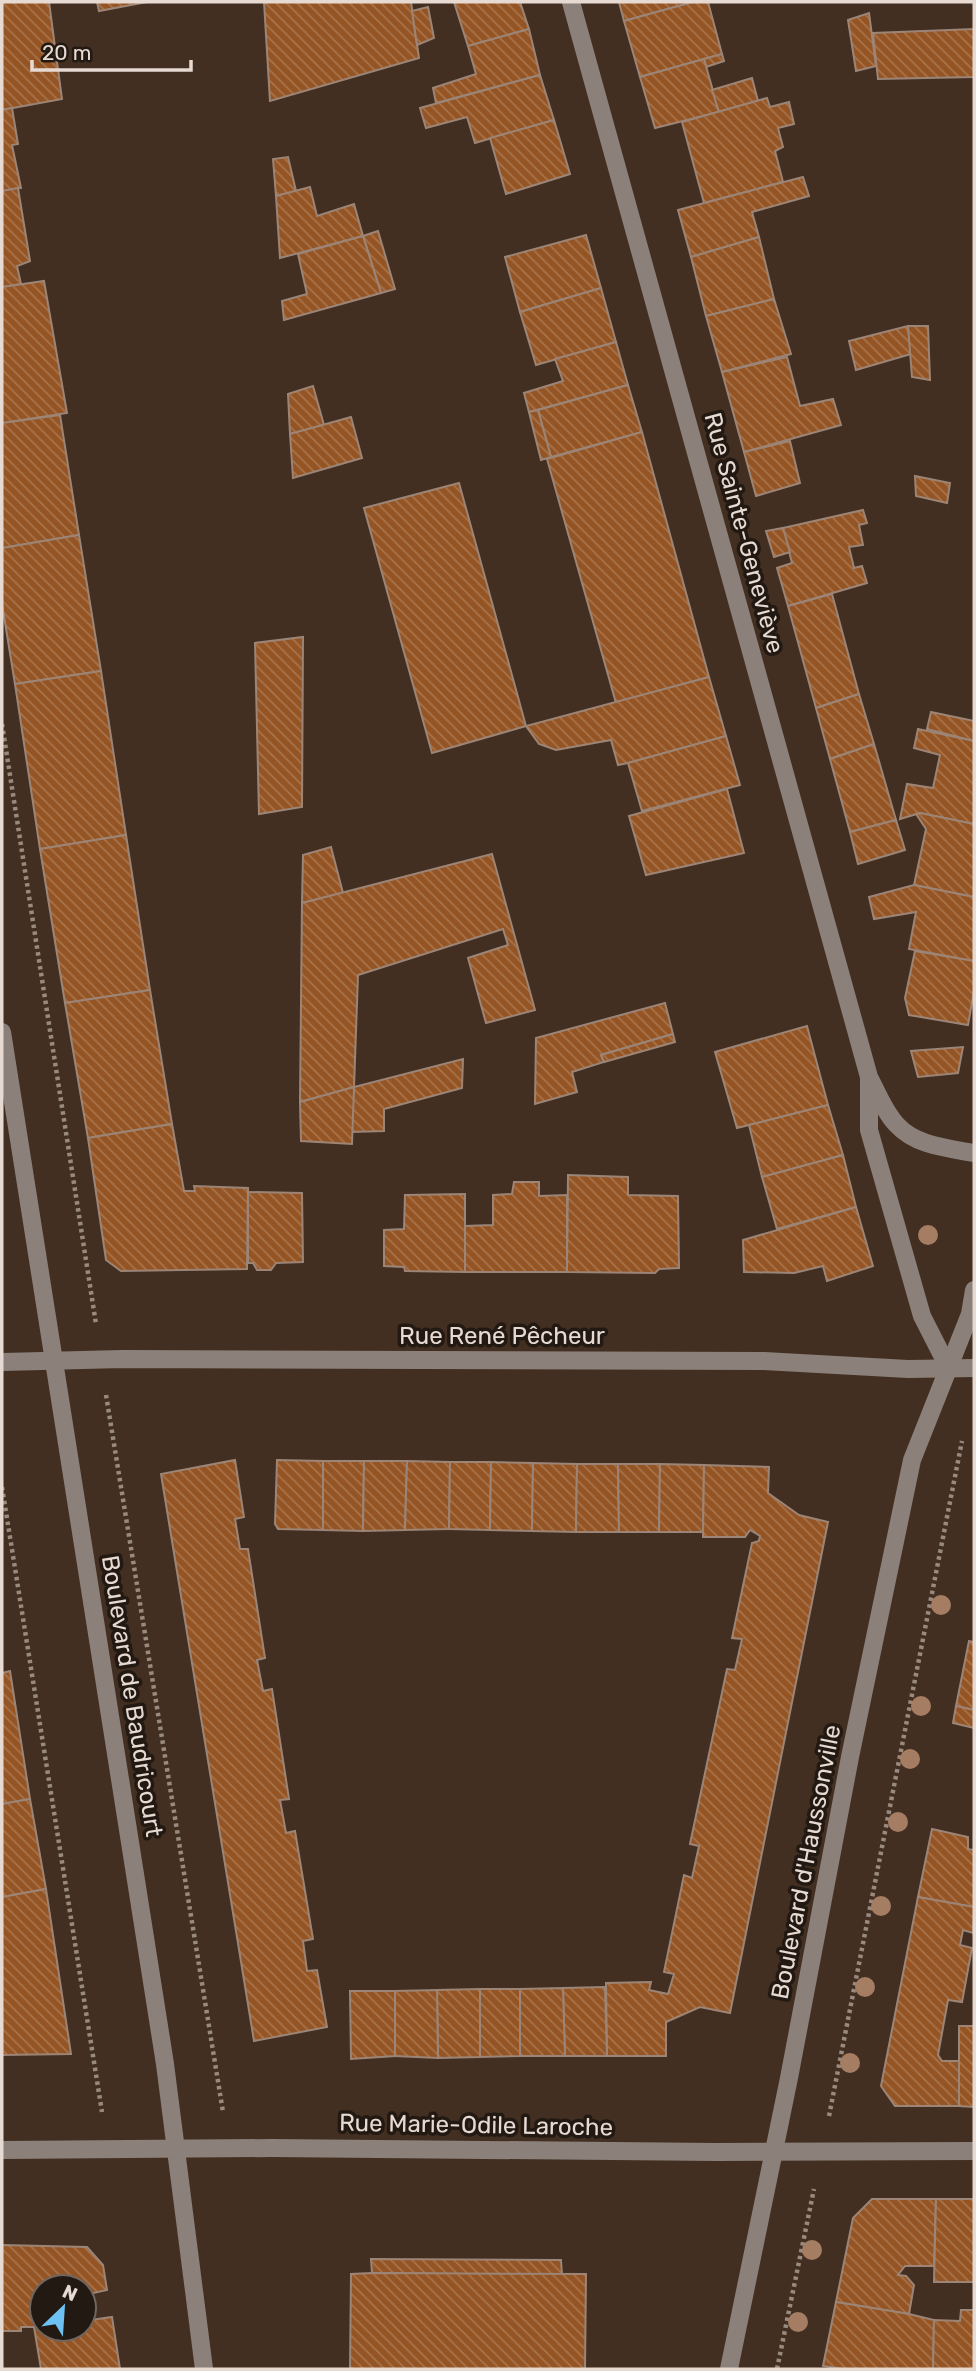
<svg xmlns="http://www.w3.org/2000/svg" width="976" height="2371" font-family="Rubik,sans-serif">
	<defs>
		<pattern id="building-back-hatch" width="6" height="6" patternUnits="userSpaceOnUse" patternTransform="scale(1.75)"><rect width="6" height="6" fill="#945423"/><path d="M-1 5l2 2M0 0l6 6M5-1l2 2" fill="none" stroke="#a8744c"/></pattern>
	</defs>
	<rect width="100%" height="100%" fill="#422f21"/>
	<g fill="url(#building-back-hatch)" stroke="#9c8576" stroke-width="2">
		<polygon points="2,2 49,2 62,99 2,110"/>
		<polygon points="97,2 147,2 99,11"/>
		<polygon points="264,2 411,2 419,58 270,101"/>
		<polygon points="454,2 520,2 529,29 468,46"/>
		<polygon points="619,2 693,2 624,21"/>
		<polygon points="693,2 708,2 722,54 640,77 624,21"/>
		<polygon points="428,7 434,38 417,45 412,11"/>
		<polygon points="869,13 876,66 856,71 848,20"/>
		<polygon points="529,29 540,75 436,103 433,88 476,74 468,46"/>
		<polygon points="974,29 974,77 878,79 873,33"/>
		<polygon points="722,54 724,61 706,67 704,59"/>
		<polygon points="704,59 719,112 655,128 640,77"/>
		<polygon points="540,75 554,120 475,143 467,117 426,128 420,108"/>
		<polygon points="752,78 758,101 719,112 712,90"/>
		<polygon points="767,98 770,107 789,102 794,124 778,128 783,147 775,151 783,182 704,203 682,122"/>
		<polygon points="12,108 18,144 12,145 21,188 2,191 2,110"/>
		<polygon points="554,120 570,174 506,194 490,138"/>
		<polygon points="288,157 296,191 276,196 273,159"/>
		<polygon points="803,177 809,196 752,212 759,237 691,257 678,210"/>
		<polygon points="310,187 317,216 354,204 363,236 280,258 276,196"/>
		<polygon points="18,188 30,261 17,266 21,284 2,287 2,191"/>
		<polygon points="378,231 395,289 381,293 363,236"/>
		<polygon points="586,235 601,288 520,312 505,257"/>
		<polygon points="363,236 381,293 284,320 282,301 307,294 298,254"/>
		<polygon points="759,237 774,299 706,316 691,257"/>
		<polygon points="44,281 67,413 2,423 2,287"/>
		<polygon points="601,288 616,342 536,365 520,312"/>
		<polygon points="774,299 791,354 722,372 706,316"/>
		<polygon points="908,326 911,354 856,370 849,341"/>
		<polygon points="908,326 928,326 930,380 912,377"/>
		<polygon points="616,342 628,385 529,412 524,393 563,381 555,359"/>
		<polygon points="787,357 800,406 833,399 841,425 744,452 722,372"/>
		<polygon points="628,385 642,432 551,457 538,410"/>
		<polygon points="313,386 324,425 290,434 288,394"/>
		<polygon points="538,410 551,457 541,460 529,412"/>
		<polygon points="60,415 79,535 2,548 2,423"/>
		<polygon points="351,417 362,458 293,478 290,434"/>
		<polygon points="642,432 709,677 616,703 547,459"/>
		<polygon points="790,441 800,483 756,496 744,452"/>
		<polygon points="915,476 950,483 947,503 916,496"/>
		<polygon points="459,483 526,726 432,753 364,508"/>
		<polygon points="863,510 867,523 859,525 863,545 849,547 854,568 862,566 867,583 788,606 777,568 792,563 783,528"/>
		<polygon points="783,528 790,552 774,557 766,531"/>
		<polygon points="79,535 101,671 15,684 2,604 2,548"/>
		<polygon points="832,594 859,694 816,708 788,606"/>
		<polygon points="303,637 302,807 259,814 255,643"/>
		<polygon points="101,671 126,835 40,849 15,684"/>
		<polygon points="709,677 726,736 628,763 618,765 611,740 556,750 539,744 526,726"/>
		<polygon points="859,694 874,744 830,759 816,708"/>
		<polygon points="931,712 974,721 974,719 974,741 927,729"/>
		<polygon points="918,729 974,741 974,824 920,813 900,819 907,784 933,788 940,755 914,748"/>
		<polygon points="726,736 740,785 642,811 628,763"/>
		<polygon points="874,744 896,820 850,832 830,759"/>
		<polygon points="727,789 744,853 646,875 629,816"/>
		<polygon points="920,813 974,824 974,897 914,885 926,829 916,814"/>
		<polygon points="896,820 905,850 858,864 850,832"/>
		<polygon points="126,835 150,990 65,1003 40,849"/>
		<polygon points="331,847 343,893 302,903 303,855"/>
		<polygon points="492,854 535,1010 486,1023 468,958 508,945 503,929 358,975 354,1087 300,1102 302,903"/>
		<polygon points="914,885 974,897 974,961 909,949 916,912 874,919 869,897"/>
		<polygon points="915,951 974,961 974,991 968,1025 909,1015 905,998"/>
		<polygon points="150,990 172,1124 88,1138 65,1003"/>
		<polygon points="665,1003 673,1034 601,1055 604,1062 572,1072 577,1092 535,1104 536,1038"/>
		<polygon points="807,1026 828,1105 737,1128 715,1052"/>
		<polygon points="673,1034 675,1042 604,1062 601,1055"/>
		<polygon points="963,1047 958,1073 918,1077 911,1051"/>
		<polygon points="463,1059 462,1088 384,1109 384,1131 351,1132 354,1087"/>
		<polygon points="354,1087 352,1144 301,1141 300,1102"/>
		<polygon points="828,1105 843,1155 762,1177 749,1125"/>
		<polygon points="172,1124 184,1191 195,1191 194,1186 248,1188 247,1269 121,1271 106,1260 88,1138"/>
		<polygon points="843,1155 856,1207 777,1229 762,1177"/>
		<polygon points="568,1175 628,1177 628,1195 678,1196 679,1268 659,1269 655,1273 567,1272"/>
		<polygon points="514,1182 539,1182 539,1196 567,1195 567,1272 465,1272 465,1226 493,1225 493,1195 512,1194"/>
		<polygon points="248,1192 302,1193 303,1262 276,1263 271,1270 257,1270 253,1263 248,1263"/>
		<polygon points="465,1194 465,1272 405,1271 404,1267 384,1266 384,1230 404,1229 405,1195"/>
		<polygon points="856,1207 873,1266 827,1281 823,1266 794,1273 744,1272 743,1240"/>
		<polygon points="235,1460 244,1517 235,1519 240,1549 248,1549 265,1658 257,1660 263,1691 272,1689 289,1799 280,1800 286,1833 295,1831 313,1939 303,1941 307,1971 317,1970 327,2027 254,2041 161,1474"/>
		<polygon points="277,1460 323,1461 323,1530 278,1529 275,1524"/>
		<polygon points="323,1461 364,1461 363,1531 323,1530"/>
		<polygon points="364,1461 407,1461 405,1530 363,1531"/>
		<polygon points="407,1461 450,1462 449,1529 405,1530"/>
		<polygon points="450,1462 491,1462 490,1530 449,1529"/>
		<polygon points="491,1462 533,1463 532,1531 490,1530"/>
		<polygon points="533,1463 577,1464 576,1532 532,1531"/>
		<polygon points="577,1464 618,1464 619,1532 576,1532"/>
		<polygon points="618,1464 660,1464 659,1532 619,1532"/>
		<polygon points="660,1464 704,1465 703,1532 659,1532"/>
		<polygon points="704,1465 769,1467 768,1493 799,1515 828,1522 730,2013 700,2007 666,2022 666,2056 607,2056 606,1983 651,1982 649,1990 668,1994 674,1974 664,1972 684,1875 692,1878 699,1846 690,1844 727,1669 735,1670 742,1639 732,1638 752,1543 759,1541 760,1536 750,1530 745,1537 703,1537"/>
		<polygon points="969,1641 974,1642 974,1710 956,1706"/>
		<polygon points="10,1671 30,1799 2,1804 2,1673"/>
		<polygon points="956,1706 974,1710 974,1728 953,1723"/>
		<polygon points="30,1799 46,1889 2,1897 2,1804"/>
		<polygon points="932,1829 968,1837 968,1849 974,1850 974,1907 918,1897"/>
		<polygon points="46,1889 71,2054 2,2055 2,1897"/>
		<polygon points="918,1897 974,1907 973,1933 963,1930 960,1945 972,1948 962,2002 948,2000 938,2055 942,2061 960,2061 959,2106 895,2106 881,2086"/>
		<polygon points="605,1987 607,2056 565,2056 563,1988"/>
		<polygon points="563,1988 565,2056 520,2056 520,1989"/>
		<polygon points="480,1989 520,1989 520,2056 480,2057"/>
		<polygon points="480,1989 480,2057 438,2058 437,1990"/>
		<polygon points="437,1990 438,2058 395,2056 395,1991"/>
		<polygon points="350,1991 395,1991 395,2056 351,2059"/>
		<polygon points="959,2026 974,2026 974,2107 959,2106"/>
		<polygon points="872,2199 936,2199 934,2266 905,2266 898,2275 906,2276 914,2285 909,2314 836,2302 853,2218"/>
		<polygon points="936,2199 974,2199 974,2282 934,2282"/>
		<polygon points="2,2245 87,2247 103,2265 107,2290 84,2295 84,2287 42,2287 42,2329 84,2329 84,2321 112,2317 120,2369 41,2369 34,2327 21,2327 21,2331 2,2331"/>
		<polygon points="371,2259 561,2260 562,2275 372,2273"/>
		<polygon points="372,2273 586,2274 585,2369 350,2369 351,2274"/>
		<polygon points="836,2302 909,2314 934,2320 933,2369 844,2369 823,2366"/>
		<polygon points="961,2310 974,2310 974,2369 933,2369 934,2320 960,2321"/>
	</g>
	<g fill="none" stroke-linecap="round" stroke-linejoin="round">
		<g stroke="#998a7f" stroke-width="4.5" stroke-dasharray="3.5 3.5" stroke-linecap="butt">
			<polyline points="2,724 96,1324"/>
			<polyline points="106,1395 223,2112"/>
			<polyline points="2,1487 102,2112"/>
			<polyline points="829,2116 962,1441"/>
			<polyline points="777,2369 814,2189"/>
		</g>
		<g stroke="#8b807a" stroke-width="18">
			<path d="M571 2 869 1077C877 1092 885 1113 897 1125 916 1146 948 1148 974 1153"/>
			<polyline points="2,1032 165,2064 204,2369"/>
			<polyline points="869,1080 869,1130 922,1316 949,1369"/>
			<polyline points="2,1362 122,1359 764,1361 908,1369 974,1368"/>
			<polyline points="2,2150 272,2148 717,2152 974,2151"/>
			<polyline points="729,2369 789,2078 850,1757 912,1460 970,1314 974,1290"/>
		</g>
	</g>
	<g fill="#a47d62">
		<circle cx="928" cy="1235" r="10"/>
		<circle cx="941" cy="1605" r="10"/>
		<circle cx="921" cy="1706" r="10"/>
		<circle cx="910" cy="1759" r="10"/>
		<circle cx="898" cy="1822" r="10"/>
		<circle cx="881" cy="1906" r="10"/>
		<circle cx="865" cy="1987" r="10"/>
		<circle cx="850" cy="2063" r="10"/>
		<circle cx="812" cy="2250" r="10"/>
		<circle cx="798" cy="2322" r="10"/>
	</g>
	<g text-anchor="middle" stroke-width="7" stroke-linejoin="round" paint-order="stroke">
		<g font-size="24" fill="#e7dad2" stroke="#221913">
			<text transform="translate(744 533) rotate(75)" y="8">Rue Sainte-Geneviève</text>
			<text x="502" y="1344">Rue René Pêcheur</text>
			<text transform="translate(132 1696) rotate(81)" y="8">Boulevard de Baudricourt</text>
			<text transform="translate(806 1862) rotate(-79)" y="8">Boulevard d'Haussonville</text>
			<text transform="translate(476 2125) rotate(1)" y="8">Rue Marie-Odile Laroche</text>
		</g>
	</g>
	<rect width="976" height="2371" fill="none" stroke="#e7dad2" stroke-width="7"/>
	<g transform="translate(63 2308) rotate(25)"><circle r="33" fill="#221913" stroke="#71665f" stroke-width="2"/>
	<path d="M0-5L12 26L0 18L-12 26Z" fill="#6dc2f3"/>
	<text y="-10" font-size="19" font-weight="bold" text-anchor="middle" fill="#e7dad2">N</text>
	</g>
	<path d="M32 60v10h159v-10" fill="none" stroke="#e7dad2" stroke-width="3.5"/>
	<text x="42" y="60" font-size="21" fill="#e7dad2" stroke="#221913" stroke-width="5" paint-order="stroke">20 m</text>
</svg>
